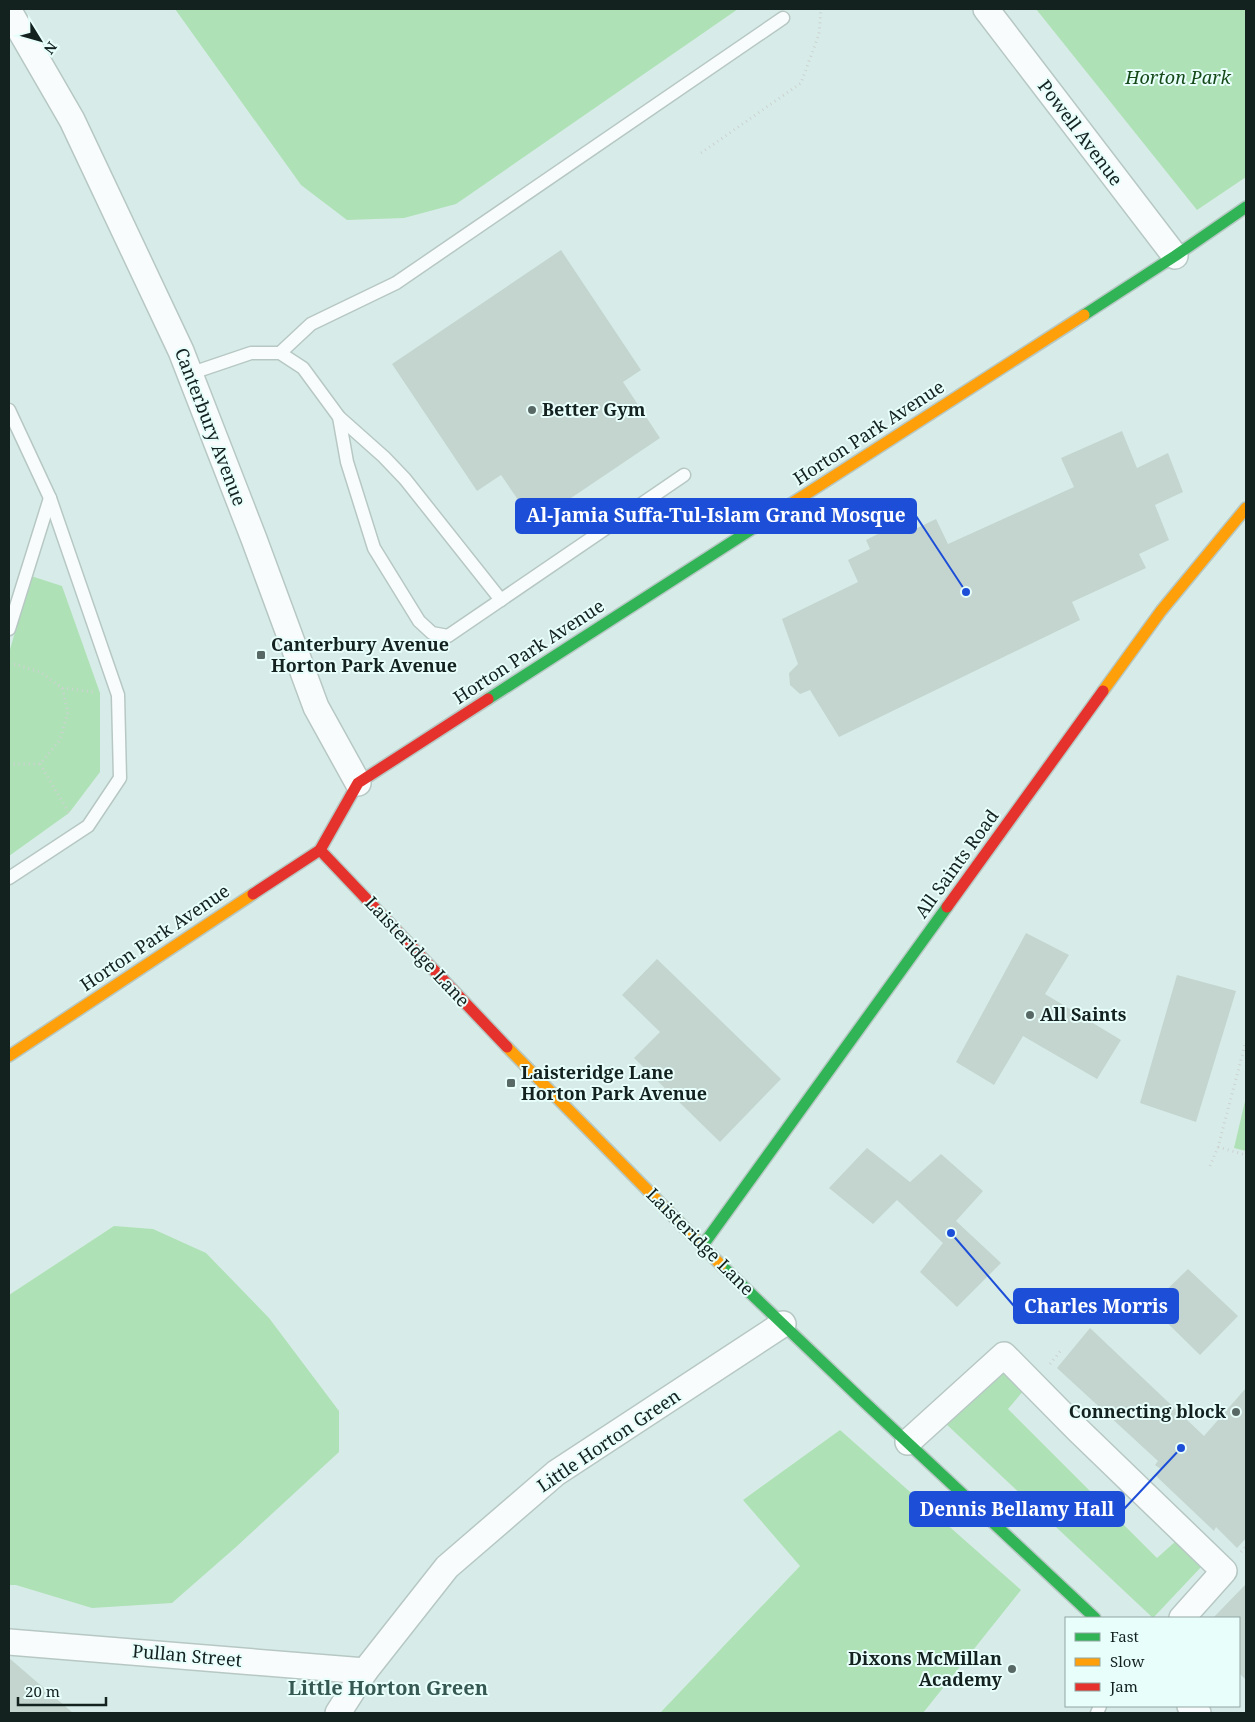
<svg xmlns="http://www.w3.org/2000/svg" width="1255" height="1722" font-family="'Noto Serif',serif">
	<rect width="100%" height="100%" fill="#d7ece8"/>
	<g fill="#afe1b6">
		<polygon points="175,9 738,9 456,204 404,218 347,220 301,185"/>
		<polygon points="1036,9 1246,9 1246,177 1197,210"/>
		<polygon points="31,576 62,586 100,693 100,772 69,813 9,856 9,653"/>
		<polygon points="1246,1097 1246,1151 1234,1148"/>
		<polygon points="114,1226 153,1229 206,1253 269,1318 339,1411 339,1452 236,1547 172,1603 92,1608 16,1585 9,1585 9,1295"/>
		<polygon points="1002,1365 1025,1389 1008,1409 1157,1558 1177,1540 1203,1565 1153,1618 944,1422"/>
		<polygon points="840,1430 1021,1590 923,1713 660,1713 800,1566 743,1500"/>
	</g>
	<g fill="#c4d5cf">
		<polygon points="561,250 641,370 623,382 660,438 534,523 501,475 477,491 392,364"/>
		<polygon points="1122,431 1137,468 1168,453 1183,492 1155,505 1169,540 1139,554 1146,568 1072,602 1080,620 839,737 810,690 800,694 790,685 789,673 798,664 782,619 858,582 848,560 870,549 866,540 905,520 911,531 936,519 948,544 1074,487 1061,458"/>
		<polygon points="1026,933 1069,955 1045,994 1121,1040 1097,1079 1023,1036 994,1085 956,1062"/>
		<polygon points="657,959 781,1079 720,1142 634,1058 660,1032 622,995"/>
		<polygon points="1177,975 1236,991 1196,1122 1140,1103"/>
		<polygon points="867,1148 910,1182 941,1154 983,1191 956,1221 1001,1263 957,1307 920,1272 943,1243 897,1200 873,1224 829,1188"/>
		<polygon points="1188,1269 1238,1316 1200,1355 1150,1306"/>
		<polygon points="1090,1328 1204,1436 1246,1388 1246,1538 1237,1548 1216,1527 1214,1531 1155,1475 1161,1469 1155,1465 1158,1461 1057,1368"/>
		<polygon points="1245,1585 1246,1586 1246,1680 1239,1673 1239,1618 1213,1618"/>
		<polygon points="9,1658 73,1713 9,1713"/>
	</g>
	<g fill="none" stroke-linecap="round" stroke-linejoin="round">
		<defs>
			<g id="lane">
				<polyline points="280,353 311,324 396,283 783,18"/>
				<polyline points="189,374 251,353 280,353 303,368 339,417 384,457 405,479 501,600"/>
				<polyline points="9,410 50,498 118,695 120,778 88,826 9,878"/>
				<polyline points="339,417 347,462 374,548 419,621 432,633 448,636 684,475"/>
				<polyline points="9,629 50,498"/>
				<polyline points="1097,1713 1100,1706"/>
			</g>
			<g id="street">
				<polyline points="986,9 1175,256"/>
				<polyline points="9,11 72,120 181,351 254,539 316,707 358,783"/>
				<polyline points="908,1442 1004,1355 1078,1430 1224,1571 1182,1618"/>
				<polyline points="9,1642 365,1671"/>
				<polyline points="1190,1706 1198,1713"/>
				<polyline points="338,1713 365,1671 447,1567 556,1473 783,1324"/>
			</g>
			<g id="fast">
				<polyline points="1084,315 1175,256 1246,207"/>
				<polyline points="488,699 769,518"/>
				<polyline points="703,1245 947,907"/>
				<polyline points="721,1265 861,1399 1095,1618"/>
			</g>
			<g id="slow">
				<polyline points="769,518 1084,315"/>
				<polyline points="1103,691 1161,611 1246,508"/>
				<polyline points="507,1047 721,1265"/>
				<polyline points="9,1056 253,894"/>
			</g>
			<g id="jam">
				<polyline points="320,850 507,1047"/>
				<polyline points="253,894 320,850 358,783 488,699"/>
				<polyline points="947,907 1103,691"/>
			</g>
		</defs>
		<use href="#lane" stroke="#b7c8c4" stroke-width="15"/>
		<use href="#street" stroke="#b7c8c4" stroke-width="28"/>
		<use href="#fast" stroke="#b7c8c4" stroke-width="14"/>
		<use href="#slow" stroke="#b7c8c4" stroke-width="14"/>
		<use href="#jam" stroke="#b7c8c4" stroke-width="14"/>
		<g stroke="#cdd2d2" stroke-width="3" stroke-dasharray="1 4" stroke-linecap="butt">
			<polyline points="701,153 801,83 819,34 821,9"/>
			<polyline points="9,665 15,664 40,672 62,688 68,712 60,740 40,764 9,764"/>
			<polyline points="62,688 95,692"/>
			<polyline points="40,764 69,813"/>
			<polyline points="1218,1147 1246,1155"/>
			<polyline points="1210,1166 1218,1147 1246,1041"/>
			<polyline points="1050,1364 1062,1349"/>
			<polyline points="1241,1552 1246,1546"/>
		</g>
		<use href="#lane" stroke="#f9fcfc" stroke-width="12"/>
		<use href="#street" stroke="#f9fcfc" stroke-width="25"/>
		<use href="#fast" stroke="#30b455" stroke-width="11"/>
		<use href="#slow" stroke="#ff9f0a" stroke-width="11"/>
		<use href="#jam" stroke="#e5322d" stroke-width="11"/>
	</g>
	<g fill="#586865" stroke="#e7fefa" stroke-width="2">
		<circle cx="532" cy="410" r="5"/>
		<rect x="256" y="650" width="10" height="10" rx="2.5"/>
		<circle cx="1030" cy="1015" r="5"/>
		<rect x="506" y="1078" width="10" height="10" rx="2.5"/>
		<circle cx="1236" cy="1412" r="5"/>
		<circle cx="1012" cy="1669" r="5"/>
	</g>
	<g text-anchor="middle" stroke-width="4" stroke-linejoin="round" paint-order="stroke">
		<g font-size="18" font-style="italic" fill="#154918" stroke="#e7fefa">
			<text x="1178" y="84">Horton Park</text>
		</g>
		<g font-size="18" fill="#13211f" stroke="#e7fefa">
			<text transform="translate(1080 133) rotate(53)" y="6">Powell Avenue</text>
			<text transform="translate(210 427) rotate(69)" y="6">Canterbury Avenue</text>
			<text transform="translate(869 433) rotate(-33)" y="6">Horton Park Avenue</text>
			<text transform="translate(529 652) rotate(-33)" y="6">Horton Park Avenue</text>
			<text transform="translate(957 864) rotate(-54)" y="6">All Saints Road</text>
			<text transform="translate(155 938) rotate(-34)" y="6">Horton Park Avenue</text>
			<text transform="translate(417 952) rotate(47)" y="6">Laisteridge Lane</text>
			<text transform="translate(700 1242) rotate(45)" y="6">Laisteridge Lane</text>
			<text transform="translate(609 1441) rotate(-34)" y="6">Little Horton Green</text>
			<text transform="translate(187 1656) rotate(5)" y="6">Pullan Street</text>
		</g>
		<g font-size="18" font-weight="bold" fill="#13211f" stroke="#e7fefa" text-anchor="start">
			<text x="542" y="416">Better Gym</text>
			<text x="271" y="651">Canterbury Avenue<tspan x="271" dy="21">Horton Park Avenue</tspan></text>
			<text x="1040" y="1021">All Saints</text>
			<text x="521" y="1079">Laisteridge Lane<tspan x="521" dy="21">Horton Park Avenue</tspan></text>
			<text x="1226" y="1418" text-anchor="end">Connecting block</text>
			<text x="1002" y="1665" text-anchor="end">Dixons McMillan<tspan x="1002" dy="21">Academy</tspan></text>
		</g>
		<g font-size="20" font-weight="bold" fill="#365853" stroke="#e7fefa">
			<text x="388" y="1695">Little Horton Green</text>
		</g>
	</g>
	<path fill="none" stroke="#1d4ed8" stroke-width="2" d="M966 592L916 516M951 1233L1014 1306M1181 1448L1124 1509"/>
	<g fill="#1d4ed8" stroke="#e7fefa" stroke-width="2">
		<circle cx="966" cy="592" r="5"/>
		<circle cx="951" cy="1233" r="5"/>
		<circle cx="1181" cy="1448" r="5"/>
	</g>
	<g fill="#1d4ed8" stroke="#1d4ed8" stroke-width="2">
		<rect x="516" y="499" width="400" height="34" rx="5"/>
		<rect x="1014" y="1289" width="164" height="34" rx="5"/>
		<rect x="910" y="1492" width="214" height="34" rx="5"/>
	</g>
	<g font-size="19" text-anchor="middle" font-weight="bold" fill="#fff">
		<text x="716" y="522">Al-Jamia Suffa-Tul-Islam Grand Mosque</text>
		<text x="1096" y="1313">Charles Morris</text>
		<text x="1017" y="1516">Dennis Bellamy Hall</text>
	</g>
	<rect width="1255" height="1722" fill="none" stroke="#13211f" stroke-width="20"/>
	<rect x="1065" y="1617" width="175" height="90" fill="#e7fefa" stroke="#92a6a2"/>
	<rect x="1075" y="1633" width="25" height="8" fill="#30b455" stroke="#92a6a2"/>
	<text x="1110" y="1642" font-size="15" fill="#13211f">Fast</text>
	<rect x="1075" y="1658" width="25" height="8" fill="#ff9f0a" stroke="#92a6a2"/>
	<text x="1110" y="1667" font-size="15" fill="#13211f">Slow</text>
	<rect x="1075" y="1683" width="25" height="8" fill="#e5322d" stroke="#92a6a2"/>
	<text x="1110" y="1692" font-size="15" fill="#13211f">Jam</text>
	<g transform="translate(40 40) rotate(127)" stroke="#e7fefa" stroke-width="4" paint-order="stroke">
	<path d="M0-4L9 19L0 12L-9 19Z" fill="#13211f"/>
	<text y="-8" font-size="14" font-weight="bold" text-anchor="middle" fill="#13211f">N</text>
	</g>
	<path d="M18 1697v8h88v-8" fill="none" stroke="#13211f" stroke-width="2.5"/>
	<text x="25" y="1697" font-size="15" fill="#13211f" stroke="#e7fefa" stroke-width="4" paint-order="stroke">20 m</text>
</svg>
